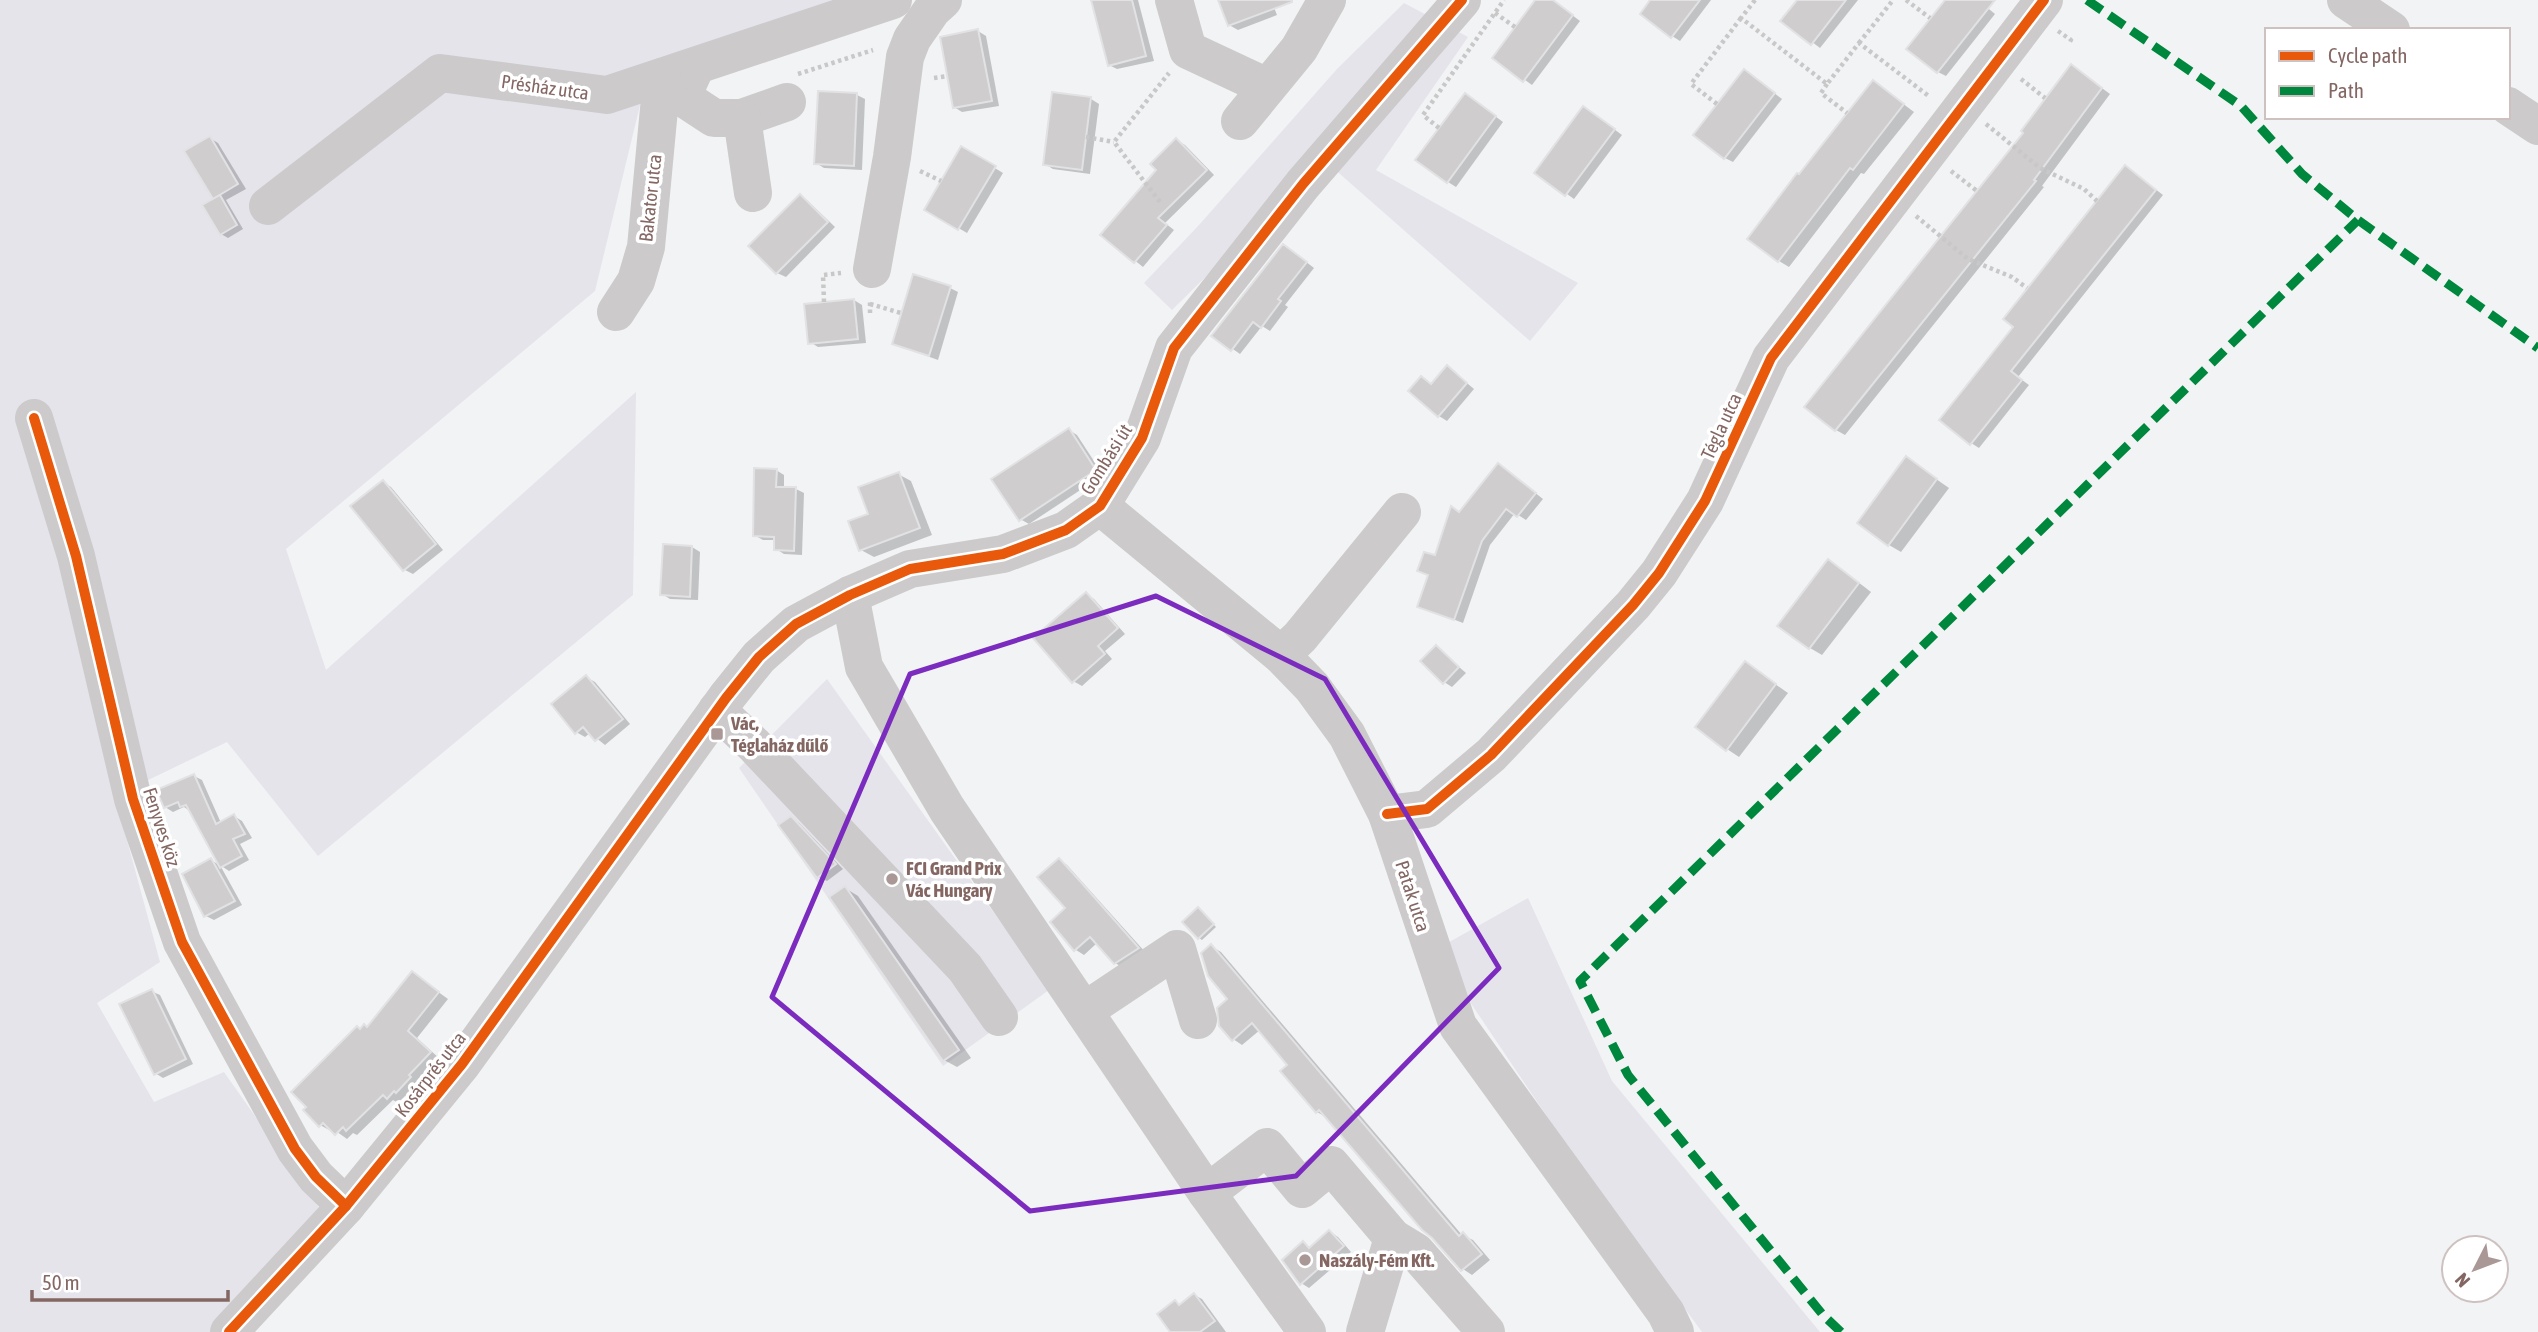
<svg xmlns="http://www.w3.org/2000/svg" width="2538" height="1332" font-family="'Asap Condensed',sans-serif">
	<rect width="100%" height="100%" fill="#f2f3f5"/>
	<g fill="#e5e4eb">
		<polygon points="0,0 859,0 649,68 595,291 286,549 326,670 636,392 633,595 318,856 227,742 115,796 160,962 97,1003 154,1102 224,1072 335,1230 255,1332 0,1332"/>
		<polygon points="1404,3 1468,37 1376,170 1578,283 1530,341 1324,160 1172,310 1144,283 1199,225 1337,69"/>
		<polygon points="827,679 1049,990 943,1066 739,768"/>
		<polygon points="1528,898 1612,1081 1820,1332 1702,1332 1573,1155 1435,950"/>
	</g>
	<g fill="#0003">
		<polygon points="1093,0 1138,0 1154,61 1117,69 1109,65"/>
		<polygon points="1219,0 1271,0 1277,15 1238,30 1229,25"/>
		<polygon points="1538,0 1552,0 1580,21 1532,85 1494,58"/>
		<polygon points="1653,0 1711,0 1680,41 1672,36"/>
		<polygon points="1799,0 1858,0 1820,48 1783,20"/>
		<polygon points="1947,0 1978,0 1995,14 1946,76 1938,72"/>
		<polygon points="978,31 986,36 999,106 962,112 954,107"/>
		<polygon points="2080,72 2110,94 2042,186 2044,187 1845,435 1836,430 1807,406"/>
		<polygon points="1752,76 1782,99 1733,162 1725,158"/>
		<polygon points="1874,82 1914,112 1864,174 1861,173 1789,267 1779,261 1800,176"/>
		<polygon points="857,95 865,99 862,170 824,168 816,163"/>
		<polygon points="1091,99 1099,104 1090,174 1053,169 1045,164"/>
		<polygon points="1473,100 1503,122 1456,187 1448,182"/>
		<polygon points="1592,113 1622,135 1574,199 1536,172"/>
		<polygon points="210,138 218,143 246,189 226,200 243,229 228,238 221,234 217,199 214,198"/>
		<polygon points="1176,140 1185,145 1214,175 1165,223 1174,230 1143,267 1103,235 1158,169"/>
		<polygon points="962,148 1003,173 967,233 926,209"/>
		<polygon points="2133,172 2163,195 2018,377 2029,385 1979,448 1971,443 1942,420"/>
		<polygon points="800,196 808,201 835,227 786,277 777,273"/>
		<polygon points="1292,251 1314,268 1285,305 1288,307 1270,331 1262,326 1240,354 1214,336"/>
		<polygon points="950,288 958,292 938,360 894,344"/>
		<polygon points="854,300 862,305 866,343 818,347 810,342"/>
		<polygon points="1448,367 1474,389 1447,421 1439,416 1432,385"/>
		<polygon points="1069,430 1077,435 1103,475 1029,524 1020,519"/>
		<polygon points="1906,458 1949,488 1901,552 1889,545"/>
		<polygon points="776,470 784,475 784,488 796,489 804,493 802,555 784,554 776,549 776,540 763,540 754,535"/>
		<polygon points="1506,470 1543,499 1526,520 1515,513 1490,545 1463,623 1419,606 1436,558"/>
		<polygon points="898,474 911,481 932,535 874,557 861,550 871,515"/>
		<polygon points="383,482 391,487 443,550 413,574 405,570"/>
		<polygon points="692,547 700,552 698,600 670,599 662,594"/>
		<polygon points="1841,569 1871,592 1822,655 1810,648"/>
		<polygon points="1086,594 1094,599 1125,634 1105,651 1112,659 1082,686 1073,681"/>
		<polygon points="1436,647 1466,673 1452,687 1444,682"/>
		<polygon points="1745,663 1788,693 1739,757 1727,749"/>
		<polygon points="586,677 595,682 630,724 605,745 590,733 585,737 576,732"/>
		<polygon points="194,776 202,780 221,823 234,816 242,821 252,838 240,844 249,860 229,871 220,865 242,905 214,920 206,916 211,860 221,866 190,811 184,807 173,812 165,807"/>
		<polygon points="791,818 799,823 843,869 827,881 818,877"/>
		<polygon points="1059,860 1067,865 1146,953 1124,968 1115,963 1097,943 1084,955 1076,950 1052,922 1067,909"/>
		<polygon points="845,888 858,896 971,1058 957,1067 944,1060"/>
		<polygon points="1198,909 1216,927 1202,940 1199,938"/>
		<polygon points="1211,946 1221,952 1462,1235 1473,1240 1490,1260 1472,1275 1463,1269 1326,1117 1317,1112 1290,1066 1260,1030 1242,1045 1233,1039 1230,1000"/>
		<polygon points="412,973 448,999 417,1038 440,1059 418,1082 421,1084 408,1097 405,1096 398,1103 393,1100 357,1135 353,1133 347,1139 333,1129 331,1131 320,1125 361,1030 368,1028"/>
		<polygon points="151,991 160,995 193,1064 163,1078 155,1073"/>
		<polygon points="1330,1232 1338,1237 1351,1252 1309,1288 1301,1283 1303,1243 1311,1248"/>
		<polygon points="1194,1295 1202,1299 1226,1332 1173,1332 1175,1302 1180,1305"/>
	</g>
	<g fill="#cfcdce" stroke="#e2e2e4" stroke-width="2">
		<polygon points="1091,0 1132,0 1146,56 1108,66"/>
		<polygon points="1218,0 1292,0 1292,2 1228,26"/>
		<polygon points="1535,0 1553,0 1573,15 1523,82 1492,58"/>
		<polygon points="1650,0 1700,0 1671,38 1640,14"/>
		<polygon points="1797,0 1846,0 1811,45 1780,21"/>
		<polygon points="1945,0 1995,0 1937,73 1906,49"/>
		<polygon points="978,29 992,101 953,108 940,37"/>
		<polygon points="2071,64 2102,88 2034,180 2036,181 1835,431 1804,407 2023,133 2021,131"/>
		<polygon points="1744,69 1775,93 1724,159 1693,135"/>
		<polygon points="1873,80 1904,104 1853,170 1850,168 1778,262 1747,239 1797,173 1799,174"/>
		<polygon points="818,91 857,93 854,166 814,164"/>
		<polygon points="1052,92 1091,97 1082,170 1043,165"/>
		<polygon points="1465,93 1496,116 1447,183 1415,160"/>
		<polygon points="1583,106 1615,129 1565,196 1534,173"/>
		<polygon points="210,136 238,184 213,199 184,151"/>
		<polygon points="1176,138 1207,170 1158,218 1167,225 1134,263 1100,235 1156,170 1150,164"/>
		<polygon points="961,146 996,166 958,230 924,210"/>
		<polygon points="2125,165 2156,190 2011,371 2022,380 1970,445 1939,420 2013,327 2003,319"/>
		<polygon points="800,194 828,222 776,274 748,246"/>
		<polygon points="220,195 237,225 220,235 202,205"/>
		<polygon points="1283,244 1307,262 1278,299 1281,301 1261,328 1253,322 1231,351 1211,336"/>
		<polygon points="913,274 951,286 929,356 892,344"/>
		<polygon points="854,299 858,339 808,344 804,304"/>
		<polygon points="1447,365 1467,383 1438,417 1408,391 1421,376 1431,384"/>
		<polygon points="1069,428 1096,470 1019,521 991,479"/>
		<polygon points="1906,456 1937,479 1888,546 1857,523"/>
		<polygon points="1498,463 1536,493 1517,517 1506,509 1482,541 1454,620 1417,607 1428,575 1417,571 1424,552 1435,555 1451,506 1459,512"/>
		<polygon points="754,468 777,469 776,487 796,487 794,551 774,550 774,537 753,536"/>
		<polygon points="899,472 920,528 859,551 848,521 868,514 858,487"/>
		<polygon points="383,480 436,544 403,571 350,506"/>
		<polygon points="663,544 692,546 690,597 660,595"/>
		<polygon points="1828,559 1859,583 1809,649 1777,626"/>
		<polygon points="1086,592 1118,628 1098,646 1105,654 1072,683 1033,638"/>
		<polygon points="1436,645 1459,667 1443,684 1420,661"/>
		<polygon points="1745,661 1776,684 1726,751 1695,727"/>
		<polygon points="586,675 623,719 595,741 583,727 575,734 551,704"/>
		<polygon points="194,774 216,824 234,814 245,834 233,839 242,856 220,868 186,805 180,807 178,802 164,808 156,790"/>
		<polygon points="791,816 836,864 817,878 778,825"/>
		<polygon points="211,858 235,901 204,917 182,874"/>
		<polygon points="1059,858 1080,881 1139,948 1114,964 1090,937 1074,951 1050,922 1065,908 1037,877"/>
		<polygon points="845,886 959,1050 943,1061 829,897"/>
		<polygon points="1198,907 1214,924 1198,939 1182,922"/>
		<polygon points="1211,944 1459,1236 1463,1232 1482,1254 1461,1271 1432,1238 1422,1230 1319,1110 1316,1113 1280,1071 1287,1065 1252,1023 1232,1041 1219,1026 1217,1008 1227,999 1208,976 1201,953"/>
		<polygon points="412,971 439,992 408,1031 431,1052 409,1075 411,1077 396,1093 394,1091 387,1099 383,1095 346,1131 343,1127 335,1135 323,1123 319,1127 303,1110 306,1107 291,1092 357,1026 360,1029 364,1024 367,1027"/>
		<polygon points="152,989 186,1059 154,1075 119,1004"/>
		<polygon points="1329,1230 1344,1246 1300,1285 1282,1260 1303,1241 1309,1248"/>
		<polygon points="1194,1293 1215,1321 1200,1332 1170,1332 1157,1314 1175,1300 1179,1305"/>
	</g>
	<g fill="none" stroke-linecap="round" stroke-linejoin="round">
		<g stroke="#c9c8c8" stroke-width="4.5" stroke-dasharray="3.5 3.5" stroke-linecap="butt">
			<polyline points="1755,0 1741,18 1827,84 1859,43 1930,97"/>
			<polyline points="1906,0 1930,18"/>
			<polyline points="1495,13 1515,27"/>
			<polyline points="2058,31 2071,40 2068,44"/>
			<polyline points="1859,43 1893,0"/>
			<polyline points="798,74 873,50"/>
			<polyline points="934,78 947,76"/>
			<polyline points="2021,79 2045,98"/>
			<polyline points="1827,84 1821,93 1847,113"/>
			<polyline points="1717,104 1691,84 1741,18"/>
			<polyline points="1986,124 2040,168 2084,189 2097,201"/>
			<polyline points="1439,128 1423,115 1504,0"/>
			<polyline points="1086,137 1114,142"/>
			<polyline points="920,171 941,181"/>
			<polyline points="1951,171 1977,191"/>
			<polyline points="1160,202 1114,142 1169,73"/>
			<polyline points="1916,216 1968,259 2012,277 2027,288"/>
			<polyline points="824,302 823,275 841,273"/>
			<polyline points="870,304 901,313"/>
			<polyline points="870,313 870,300"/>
		</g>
		<g stroke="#cccaca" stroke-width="38">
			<polyline points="1174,0 1188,50 1267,87"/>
			<polyline points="2346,0 2391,30"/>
			<polyline points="696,66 682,97 714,118 742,118 787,102"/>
			<polyline points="2508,106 2538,126"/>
			<polyline points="742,118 753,193"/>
			<polyline points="1240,121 1299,49 1327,0"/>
			<polyline points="268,206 440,73 607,95 893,0"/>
			<polyline points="872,269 892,157 905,57 912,39 932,10 943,0"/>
			<polyline points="616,312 636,281 646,247 662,77"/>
			<polyline points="34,418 76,556 133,799 182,942 295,1149 316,1177 346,1206"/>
			<polyline points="1100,506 1281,655 1312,687 1347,735 1387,814 1458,1026 1666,1313 1675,1332"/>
			<polyline points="850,595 864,667 947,809 1207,1193 1307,1332"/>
			<polyline points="1281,655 1300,637 1402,512"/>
			<polyline points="717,710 754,745 965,968 999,1017"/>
			<polyline points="1387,814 1427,809 1491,755 1633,605 1659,573 1705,501 1771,358 2044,0"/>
			<polyline points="1084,1011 1177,949 1198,1020"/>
			<polyline points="1207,1193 1267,1147 1302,1189 1331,1165 1393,1238 1416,1252 1486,1332"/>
			<polyline points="229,1332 346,1206 462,1064 726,698 759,657 796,624 850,595 910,569 1003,554 1066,530 1100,506 1142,438 1174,348 1303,184 1462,0"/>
			<polyline points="1365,1332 1393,1238"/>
		</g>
		<g stroke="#00873e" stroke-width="9" stroke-dasharray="18 9" stroke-linecap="butt">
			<polyline points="2087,0 2241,106 2302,174 2358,220 2538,348"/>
			<polyline points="1841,1332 1823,1315 1628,1075 1580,981 2358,220"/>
		</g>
		<defs>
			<g id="cycleway">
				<polyline points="34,418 76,556 133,799 182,942 295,1149 316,1177 346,1206"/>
				<polyline points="1387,814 1427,809 1491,755 1633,605 1659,573 1705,501 1771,358 2044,0"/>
				<polyline points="229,1332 346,1206 462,1064 726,698 759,657 796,624 850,595 910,569 1003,554 1066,530 1100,506 1142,438 1174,348 1303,184 1462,0"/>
			</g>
		</defs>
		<use href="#cycleway" stroke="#fff" stroke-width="15"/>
		<use href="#cycleway" stroke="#e8590c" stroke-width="10"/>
	</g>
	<path fill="none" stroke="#7b2cbf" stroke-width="5" stroke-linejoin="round" d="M1156 596 1325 679 1499 968 1296 1176 1030 1211 772 997 910 674Z"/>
	<g fill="#aa9896" stroke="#fff" stroke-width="2.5">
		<rect x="710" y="727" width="14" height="14" rx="3.5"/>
		<circle cx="892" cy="879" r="7"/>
		<circle cx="1305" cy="1260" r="7"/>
	</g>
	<g text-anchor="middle" stroke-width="7" stroke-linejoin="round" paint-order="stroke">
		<g font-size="19" fill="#846763" stroke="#fff">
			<text transform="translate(545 87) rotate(8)" y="7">Présház utca</text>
			<text transform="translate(650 198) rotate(-84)" y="7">Bakator utca</text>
			<text transform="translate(1721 426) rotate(-65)" y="7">Tégla utca</text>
			<text transform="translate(1106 459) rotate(-58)" y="7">Gombási út</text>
			<text transform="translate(162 827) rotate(72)" y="7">Fenyves köz</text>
			<text transform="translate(1413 896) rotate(72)" y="7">Patak utca</text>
			<text transform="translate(430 1074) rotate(-52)" y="7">Kosárprés utca</text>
		</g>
		<g font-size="19" font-weight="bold" fill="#846763" stroke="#fff" text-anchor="start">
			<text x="731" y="730">Vác,<tspan x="731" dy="22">Téglaház dűlő</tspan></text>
			<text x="906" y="875">FCI Grand Prix<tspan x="906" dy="22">Vác Hungary</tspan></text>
			<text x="1319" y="1267">Naszály-Fém Kft.</text>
		</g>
	</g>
	<rect x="2265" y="28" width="245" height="91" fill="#ffffff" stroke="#cec2c1" stroke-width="2"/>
	<rect x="2279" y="51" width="35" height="10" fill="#e8590c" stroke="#cec2c1" stroke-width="2"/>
	<text x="2328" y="63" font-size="21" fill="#846763">Cycle path</text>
	<rect x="2279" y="86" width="35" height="10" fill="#00873e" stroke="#cec2c1" stroke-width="2"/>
	<text x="2328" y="98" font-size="21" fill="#846763">Path</text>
	<g transform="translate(2475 1269) rotate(228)"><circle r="33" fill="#ffffff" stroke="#cec2c1" stroke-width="2"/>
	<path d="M0-5L12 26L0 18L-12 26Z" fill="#aa9896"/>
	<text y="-10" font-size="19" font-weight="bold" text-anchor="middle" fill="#846763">N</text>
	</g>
	<path d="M32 1290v10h196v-10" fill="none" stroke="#846763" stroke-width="3.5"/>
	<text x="42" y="1290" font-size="21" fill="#846763" stroke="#ffffff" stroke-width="5" paint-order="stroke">50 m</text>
</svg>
